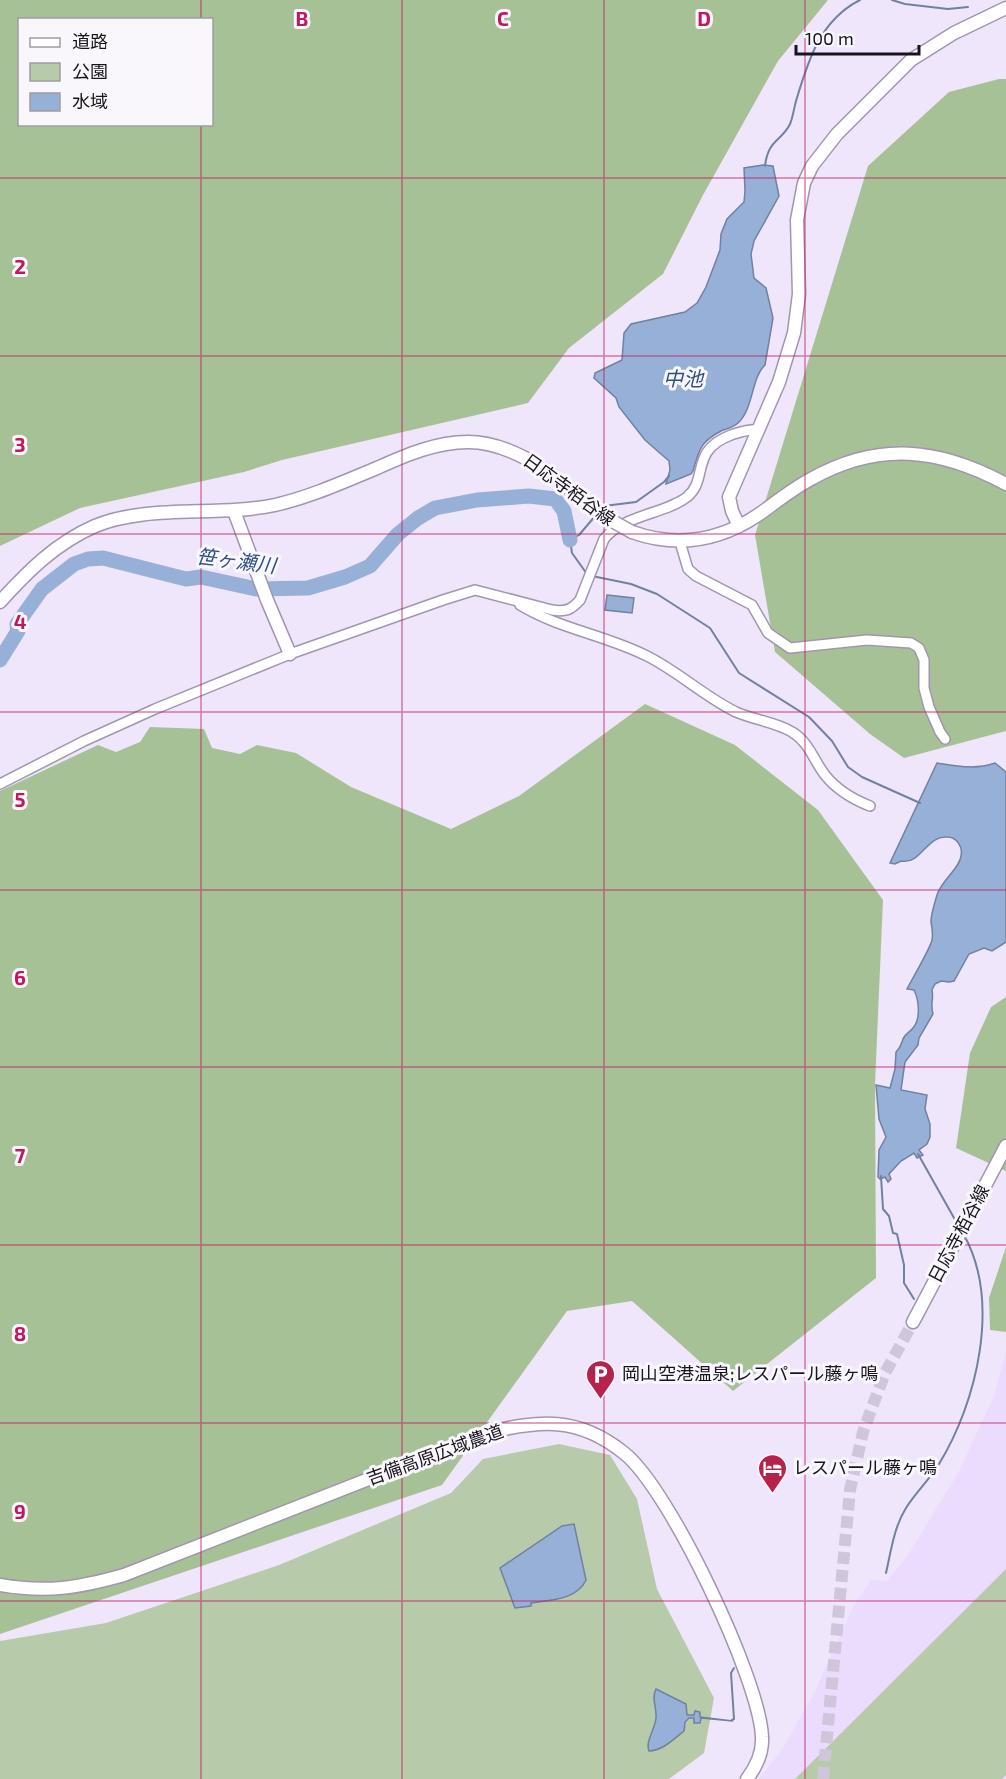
<svg xmlns="http://www.w3.org/2000/svg" width="1006" height="1779" font-family="'Exo 2','Noto Sans JP',sans-serif">
	<rect width="100%" height="100%" fill="#f0e6fc"/>
	<polygon fill="#ebdcfe" points="1006,1351 1006,1779 759,1779 783,1748 815,1691 854,1605 871,1580 886,1581 906,1558 958,1473 994,1396"/>
	<g fill="#b7cbaa">
		<polygon points="559,1444 610,1455 637,1499 657,1589 714,1698 704,1753 669,1779 0,1779 0,1641 106,1623 279,1565 451,1493 483,1459"/>
		<polygon points="1006,1569 1006,1775 1002,1779 795,1779"/>
	</g>
	<g fill="#a7c197" fill-rule="evenodd">
		<path d="M0 0H828L778 61 703 195 663 274 569 348 528 403 282 460 244 472 80 508 0 546ZM20 20H212V124H20Z"/>
		<polygon points="999,79 1006,79 1006,731 904,758 870,734 775,652 755,535 868,166 949,92"/>
		<polygon points="645,704 735,745 818,810 883,900 875,1084 876,1278 733,1391 632,1301 567,1311 442,1485 0,1634 0,791 98,745 116,752 140,742 150,727 204,729 212,748 240,754 257,745 296,753 351,787 451,829 519,796"/>
		<polygon points="1006,997 1006,1171 956,1148 970,1053 991,1007"/>
		<polygon points="1006,1247 1006,1332 990,1330 989,1298"/>
	</g>
	<g fill="#97b0d8" stroke="#7181a0" stroke-width="1.5">
		<path d="M763 165 773 166 779 196 754 241 751 254 754 278 766 288 773 318 765 365C751 378 754 408 738 423 734 427 726 429 721 431 700 442 699 450 693 471L691 474 666 484 670 470 669 461 645 440 619 407 616 398 594 378 595 373 622 360 624 333 631 324 685 312 697 303 706 287 720 250 721 234 727 219 744 202 745 191 744 168Z"/>
		<polygon points="607,595 634,598 632,613 605,610"/>
		<path d="M937 763C957 766 975 770 995 763L1006 772V942L992 951 984 948 969 954 954 981 949 982 941 981 935 984 932 990C934 1000 930 1002 933 1014L919 1038 918 1045 905 1062 901 1090 927 1095 925 1109 930 1124V1137L927 1144 919 1150 923 1155 917 1158 914 1153 901 1161 889 1174 891 1179 888 1182 885 1177 880 1179 878 1177 879 1150 886 1137 879 1119 876 1085 890 1088 895 1069 896 1052C901 1047 901 1045 903 1039 905 1034 910 1032 913 1028 921 1019 919 1000 914 990L907 989C912 979 930 949 932 940 933 935 932 927 931 922 931 914 935 902 937 895 941 881 960 868 961 856 963 847 957 837 947 837 927 835 921 865 901 861L895 864 890 863Z"/>
		<path d="M574 1524 586 1580C577 1600 550 1600 531 1603V1606L515 1608 500 1568 562 1526Z"/>
		<path d="M656 1689 686 1704 687 1715H694L695 1711 700 1712V1717L733 1721 701 1718 700 1723H694V1718H689L685 1722 684 1731C674 1739 662 1751 649 1751 645 1742 655 1729 656 1718 657 1708 651 1698 656 1689Z"/>
	</g>
	<g fill="none" stroke-linecap="round" stroke-linejoin="round">
		<g stroke="#7181a0" stroke-width="2">
			<polyline points="892,0 905,4 948,9 968,7"/>
			<path d="M765 166C768 139 782 141 790 124 793 117 794 108 796 101 808 61 820 20 860 0"/>
			<polyline points="601,509 604,506 636,502 664,482 669,476"/>
			<polyline points="587,574 572,553 570,540 579,535 596,515"/>
			<polyline points="592,576 631,584 657,594 710,628 739,673 809,717 832,741 848,767 862,777 920,803"/>
			<polyline points="918,1154 958,1225"/>
			<polyline points="881,1176 883,1209 889,1216 893,1233 897,1234 904,1265 904,1283 914,1299"/>
			<path d="M886 1573C891 1551 894 1527 906 1508 916 1492 930 1479 939 1464 977 1402 1001 1302 964 1235"/>
			<polyline points="732,1720 734,1719 731,1673 734,1668"/>
		</g>
		<polyline stroke="#97b0d8" stroke-width="15" points="0,660 18,631 17,624 42,589 74,564 88,559 103,558 186,579 201,577 256,589 308,588 345,577 370,566 398,534 418,518 435,508 477,500 529,496 555,499 564,511 570,540"/>
		<polyline stroke="#d0c6db" stroke-width="12" stroke-dasharray="12 6" stroke-linecap="butt" points="823,1779 850,1490 863,1432 874,1402 885,1373 913,1322"/>
		<defs>
			<g id="street">
				<polyline points="680,542 688,569 696,576 752,605 768,633 790,648 867,640 911,643 919,648 924,660 924,688 929,707 940,732 945,739"/>
				<path d="M520 605C559 629 606 635 647 656 679 672 705 697 736 712 754 720 776 722 792 732 809 742 814 761 825 775 837 790 852 799 870 806"/>
				<path d="M0 784 84 741 155 709 290 654 443 600 475 590 552 610C566 612 571 610 580 600L604 539C623 515 665 514 687 497 709 479 689 451 731 435 741 432 748 429 758 430"/>
			</g>
			<g id="secondary">
				<polyline points="234,511 267,600 290,654"/>
				<polyline points="739,526 732,511 729,497 779,382 794,333 799,294 797,220 804,183 812,166 837,134 911,60 954,33 1006,8"/>
				<path d="M632 532C677 548 719 541 758 515 775 503 792 489 811 479 879 441 939 448 1006 484"/>
				<path d="M0 602C28 571 56 543 95 526 147 504 218 517 275 505 310 497 343 482 377 468 406 455 436 442 468 442 497 442 523 455 547 471"/>
				<polyline points="913,1322 1006,1146"/>
				<path d="M0 1585C47 1593 78 1588 124 1575L486 1433C540 1420 578 1416 624 1453 669 1488 760 1680 762 1737 763 1753 756 1767 747 1779"/>
			</g>
		</defs>
		<use href="#street" stroke="#a296af" stroke-width="12"/>
		<use href="#secondary" stroke="#a296af" stroke-width="15"/>
		<use href="#street" stroke="#fff" stroke-width="9"/>
		<use href="#secondary" stroke="#fff" stroke-width="12"/>
		<defs>
			<polyline id="secondary-bridge" points="547,471 605,517 632,532"/>
		</defs>
		<use href="#secondary-bridge" stroke="#a296af" stroke-width="15" stroke-linecap="butt"/>
		<use href="#secondary-bridge" stroke="#fff" stroke-width="12"/>
	</g>
	<path fill="none" stroke="#c2185b" stroke-width="1.5" stroke-opacity="0.55" d="M201 0V20M402 0V1779M604 0V1779M805 0V1779M201 124V1779M0 178H1006M0 356H1006M0 534H1006M0 712H1006M0 890H1006M0 1067H1006M0 1245H1006M0 1423H1006M0 1601H1006"/>
	<defs>
		<symbol id="parking-pin" viewBox="-11 -11 22 30"><path d="M0 17L-7.5 6A9.5 9.5 0 1 1 7.5 6Z" fill="#b5234a" stroke="#f9f7fc"/><path d="M-3.5-5.5H1a3.5 3.5 0 0 1 0 7H-1V5.5H-3.5ZM-1-3.4V-.6H.8a1.4 1.4 0 0 0 0-2.8Z" fill="#fff"/></symbol>
		<symbol id="hotel-pin" viewBox="-11 -11 22 30"><path d="M0 17L-7.5 6A9.5 9.5 0 1 1 7.5 6Z" fill="#b5234a" stroke="#f9f7fc"/><path d="M-6-4.5h1.5V1H6V5H4.5V3h-9V5H-6ZM-4 0a1.8 1.8 0 1 1 3.6 0ZM.5 0V-2.5h3Q6-2.5 6 0Z" fill="#fff"/></symbol>
	</defs>
	<g fill-rule="evenodd">
		<use href="#parking-pin" x="584" y="1358" width="33" height="45"/>
		<use href="#hotel-pin" x="756" y="1452" width="33" height="45"/>
	</g>
	<g text-anchor="middle" stroke-width="6" stroke-linejoin="round" paint-order="stroke">
		<g font-size="18" fill="#18141d" stroke="#f9f7fc">
			<text transform="translate(569 490) rotate(36)" y="6">日応寺栢谷線</text>
			<text transform="translate(959 1234) rotate(-62)" y="6">日応寺栢谷線</text>
			<text transform="translate(435 1455) rotate(-20)" y="6">吉備高原広域農道</text>
		</g>
		<g font-size="18" fill="#18141d" stroke="#f9f7fc" text-anchor="start">
			<text x="622" y="1380">岡山空港温泉;レスパール藤ヶ鳴</text>
			<text x="793" y="1474">レスパール藤ヶ鳴</text>
		</g>
		<g font-size="20" font-style="italic" fill="#2f5084" stroke="#f9f7fc">
			<text x="683" y="386">中池</text>
			<text transform="translate(236 561) rotate(7)" y="7">笹ヶ瀬川</text>
		</g>
	</g>
	<g font-size="20" text-anchor="middle" font-weight="bold" fill="#c2185b" stroke="#f9f7fc" stroke-width="6" stroke-linejoin="round" paint-order="stroke">
		<text x="302" y="26">B</text>
		<text x="503" y="26">C</text>
		<text x="704" y="26">D</text>
		<text x="20" y="274">2</text>
		<text x="20" y="452">3</text>
		<text x="20" y="629">4</text>
		<text x="20" y="807">5</text>
		<text x="20" y="985">6</text>
		<text x="20" y="1163">7</text>
		<text x="20" y="1341">8</text>
		<text x="20" y="1519">9</text>
	</g>
	<rect x="18" y="18" width="195" height="108" fill="#f9f7fc" stroke="#9f9ca3" stroke-width="1.5"/>
	<rect x="30" y="38" width="30" height="9" fill="#ffffff" stroke="#9f9ca3" stroke-width="1.5"/>
	<text x="72" y="48" font-size="18" fill="#18141d">道路</text>
	<rect x="30" y="63" width="30" height="18" fill="#b7cbaa" stroke="#9f9ca3" stroke-width="1.5"/>
	<text x="72" y="78" font-size="18" fill="#18141d">公園</text>
	<rect x="30" y="93" width="30" height="18" fill="#97b0d8" stroke="#9f9ca3" stroke-width="1.5"/>
	<text x="72" y="108" font-size="18" fill="#18141d">水域</text>
	<path d="M796 45v9h123v-9" fill="none" stroke="#18141d" stroke-width="3"/>
	<text x="805" y="45" font-size="18" fill="#18141d" stroke="#f9f7fc" stroke-width="4.5" paint-order="stroke">100 m</text>
</svg>
